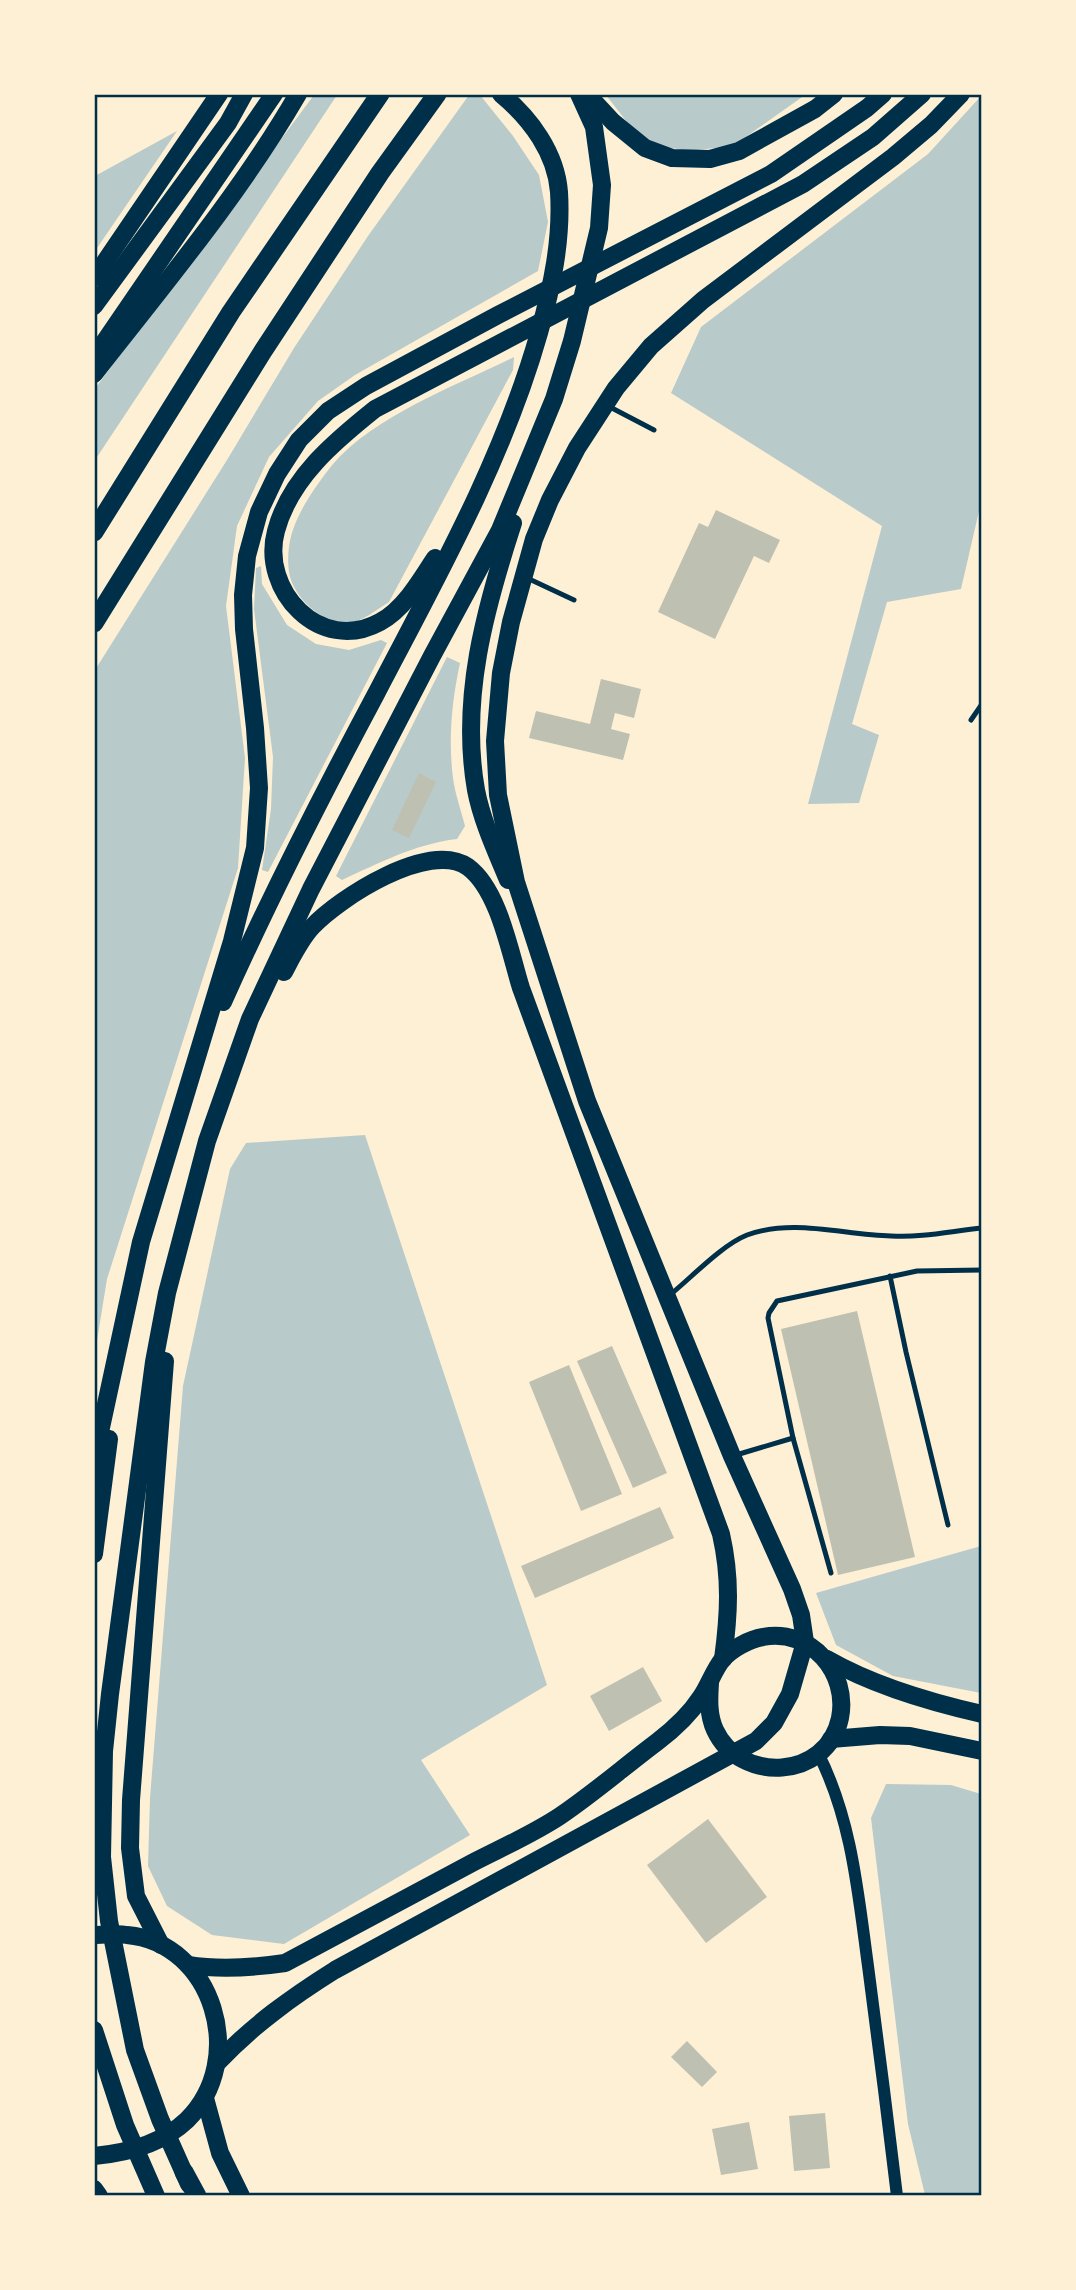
<svg xmlns="http://www.w3.org/2000/svg" width="1076" height="2290" font-family="'Work Sans',sans-serif">
	<rect width="100%" height="100%" fill="#fdf0d5"/>
	<g fill="#b9caca">
		<polygon points="314,95 337,95 95,460 94,390"/>
		<polygon points="469,95 480,95 513,136 539,175 548,222 538,271 355,375 318,401 269,457 237,526 226,606 245,758 238,868 107,1279 95,1353 95,670 227,460 294,348 368,236"/>
		<polygon points="606,95 805,95 733,146 688,151 655,145 630,126"/>
		<polygon points="981,96 982,498 961,589 887,602 852,724 879,735 859,803 808,804 882,526 671,393 701,327 928,154"/>
		<polygon points="177,131 95,251 95,176"/>
		<path d="M514 357 513 370 389 602C379 608 363 621 352 622 325 625 300 604 291 580 286 565 288 542 294 527 302 505 318 483 333 464 374 416 457 385 514 357Z"/>
		<polygon points="261,566 262,584 287,625 316,644 349,650 381,640 387,643 268,872 262,870 271,809 273,757 254,609 256,568"/>
		<path d="M447 657 460 663C452 700 448 739 453 778 455 794 461 810 465 826L457 839C415 844 379 863 342 880L336 876Z"/>
		<polygon points="365,1135 547,1685 421,1760 470,1835 284,1944 212,1935 167,1906 148,1866 150,1798 183,1386 230,1169 246,1143"/>
		<polygon points="981,1546 981,1693 893,1676 836,1645 816,1593"/>
		<polygon points="886,1784 951,1785 981,1794 981,2195 925,2195 908,2124 871,1818"/>
	</g>
	<g fill="#bec0b2">
		<polygon points="716,510 780,540 769,563 754,556 715,639 658,612 699,523 708,527"/>
		<polygon points="601,679 641,689 634,718 615,713 611,729 630,734 623,760 529,738 536,711 590,724"/>
		<polygon points="419,773 436,782 409,838 392,830"/>
		<polygon points="857,1311 915,1557 838,1575 781,1329"/>
		<polygon points="612,1346 667,1473 633,1488 577,1361"/>
		<polygon points="569,1365 622,1494 581,1511 529,1382"/>
		<polygon points="660,1507 674,1538 535,1598 521,1566"/>
		<polygon points="643,1667 662,1701 609,1731 590,1696"/>
		<polygon points="708,1819 767,1897 706,1943 647,1865"/>
		<polygon points="687,2041 717,2072 702,2087 671,2057"/>
		<polygon points="825,2113 830,2168 794,2171 789,2116"/>
		<polygon points="749,2122 758,2169 721,2175 712,2129"/>
	</g>
	<g fill="none" stroke-linecap="round" stroke-linejoin="round">
		<g stroke="#003049" stroke-width="5">
			<polyline points="608,406 654,430"/>
			<polyline points="527,578 574,600"/>
			<polyline points="971,720 982,704"/>
			<polyline points="890,1276 906,1352 948,1525"/>
			<path d="M671 1294C693 1276 722 1245 747 1235 794 1218 843 1235 891 1236 921 1238 952 1231 982 1228"/>
			<polyline points="793,1438 831,1573"/>
			<polyline points="736,1455 793,1438 768,1318 769,1313 777,1301 917,1271 982,1270"/>
		</g>
		<path stroke="#003049" stroke-width="12" d="M818 1753C852 1820 858 1893 868 1966 878 2043 888 2119 897 2196"/>
		<g stroke="#003049" stroke-width="18">
			<polyline points="587,94 613,122 645,148 672,158 710,159 739,151 815,109 834,94"/>
			<path d="M435 558C421 580 404 609 380 622 320 655 260 590 276 531 290 478 335 441 375 409L803 184 873 137 922 94"/>
			<path d="M508 880C496 851 482 821 476 790 460 699 485 609 513 523"/>
			<path d="M284 972C292 957 300 940 312 927 339 898 429 840 468 867 499 890 510 953 521 988L721 1534C731 1578 729 1614 723 1659"/>
			<path d="M223 1002C270 897 322 795 376 694 437 577 503 460 539 333 552 287 562 240 559 192 556 153 531 119 501 94"/>
			<polyline points="94,1460 141,1242 232,941 255,848 259,788 255,728 244,629 243,595 247,556 259,512 277,474 299,440 328,411 366,386 498,315 771,174 867,108 883,94"/>
			<polyline points="94,1554 109,1439"/>
			<path d="M827 1659C874 1686 929 1702 982 1714"/>
			<polyline points="831,1739 880,1735 910,1736 982,1751"/>
			<path d="M94 1935C105 1935 116 1933 127 1935 214 1943 248 2060 187 2120 163 2143 127 2153 94 2156"/>
			<polyline points="161,1945 136,1896 130,1848 131,1800 165,1361"/>
			<path d="M188 1965C221 1970 251 1968 285 1963 347 1930 409 1897 472 1863 501 1848 533 1834 560 1816 594 1793 625 1766 657 1742 674 1729 690 1714 701 1697 709 1685 714 1670 722 1660 731 1649 750 1639 763 1637 811 1628 849 1673 840 1718 827 1780 740 1784 715 1730 708 1715 709 1699 710 1683"/>
			<polyline points="94,2030 125,2125 156,2196"/>
			<path d="M218 2062C253 2025 292 1997 335 1970L756 1741 774 1723 790 1694 805 1642 801 1615 792 1589 732 1456 587 1101 516 882 498 795 495 741 501 673 511 622 534 539 550 500 577 448 616 388 651 346 703 300 893 157 931 125 961 94"/>
			<polyline points="205,2098 220,2153 241,2196"/>
			<polyline points="189,2184 160,2119 135,2050 109,1921 102,1857 104,1751 110,1694 154,1362 167,1293 207,1141 250,1019 311,889 432,656 500,530 554,399 572,341 599,228 602,185 594,127 579,94"/>
			<polyline points="94,2189 99,2196"/>
		</g>
		<g stroke="#003049" stroke-width="18">
			<polyline points="94,278 219,94"/>
			<polyline points="94,306 228,123 244,94"/>
			<polyline points="96,354 274,94"/>
			<path d="M94 374C165 283 240 194 298 94"/>
		</g>
		<g stroke="#003049" stroke-width="19">
			<polyline points="94,532 231,312 380,94"/>
			<polyline points="94,623 263,351 380,173 437,94"/>
			<polyline points="184,2172 197,2196"/>
		</g>
	</g>
	<rect width="1076" height="2290" fill="none" stroke="#fdf0d5" stroke-width="192"/>
	<rect x="96" y="96" width="884" height="2098" fill="none" stroke="#003049" stroke-width="2.5"/>
</svg>
